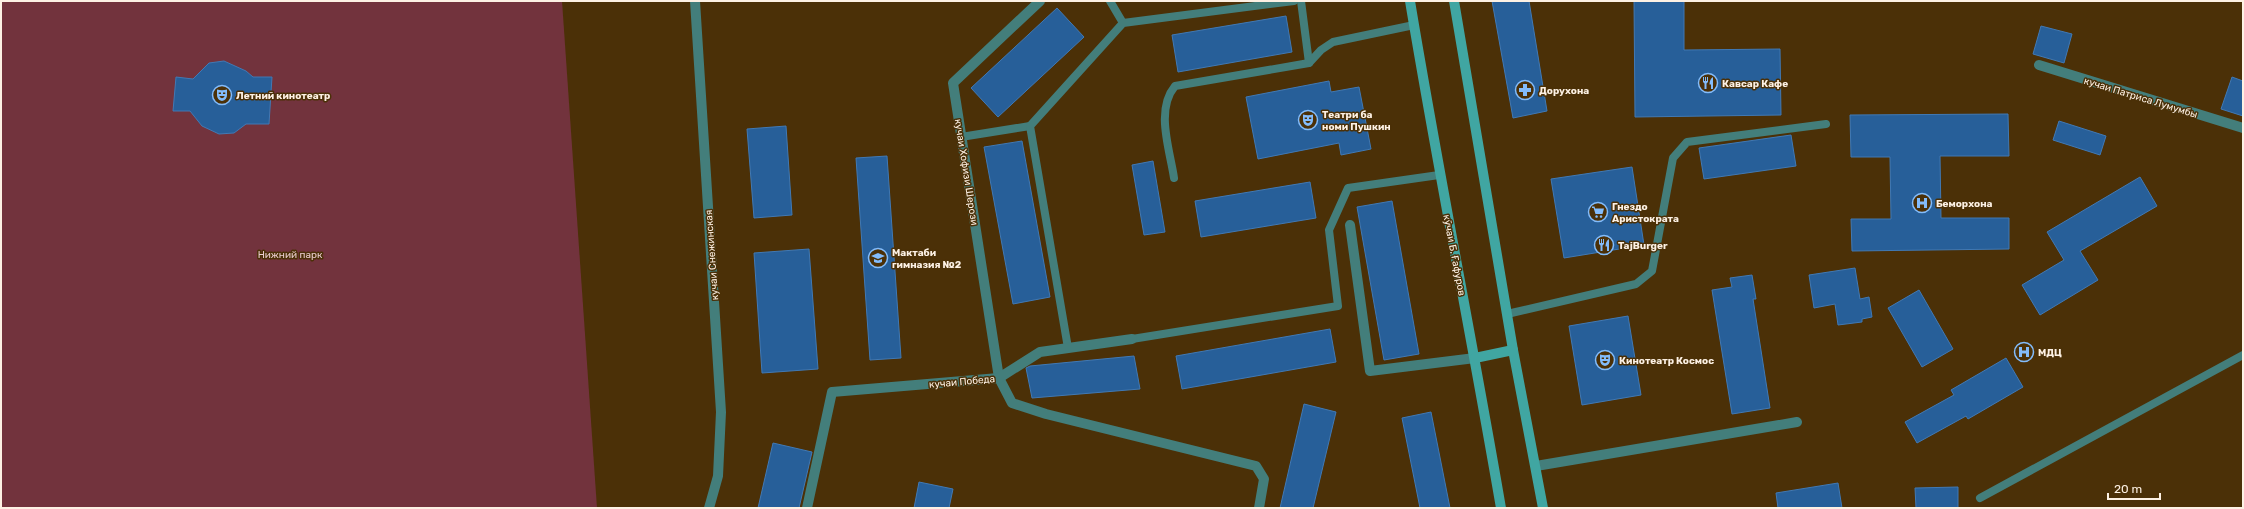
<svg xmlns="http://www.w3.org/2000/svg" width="2244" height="509" font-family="Rubik,sans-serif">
	<rect width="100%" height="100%" fill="#4b3007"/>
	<polygon fill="#72333d" points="1,1 562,1 597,508 1,508"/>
	<g fill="#275f99" stroke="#4179b4">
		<polygon points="1492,1 1529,1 1547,111 1513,118"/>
		<polygon points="1634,1 1684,1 1684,50 1780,49 1781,115 1635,117"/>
		<polygon points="1057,8 1084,37 998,117 971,88"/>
		<polygon points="1286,16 1292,52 1178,72 1172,35"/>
		<polygon points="2041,26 2072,34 2064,63 2033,54"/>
		<polygon points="224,61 246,71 253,77 272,77 269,124 246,124 234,133 219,134 202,126 190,111 173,111 176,77 193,79 209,63"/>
		<polygon points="2232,77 2243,81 2243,116 2221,109"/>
		<polygon points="1329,81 1331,92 1359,87 1371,149 1341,155 1339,143 1258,159 1246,97"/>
		<polygon points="2008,114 2009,156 1940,156 1941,218 2009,218 2009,249 1852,251 1851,219 1891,219 1890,157 1851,157 1850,115"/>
		<polygon points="2059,121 2106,136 2100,155 2053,140"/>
		<polygon points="786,126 792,215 754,218 747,129"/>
		<polygon points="1791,135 1796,166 1704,179 1699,148"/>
		<polygon points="1022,141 1050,297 1013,304 984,147"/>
		<polygon points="887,156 901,358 870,360 856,158"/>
		<polygon points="1153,161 1165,232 1144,235 1132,165"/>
		<polygon points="1632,167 1644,245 1564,258 1551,179"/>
		<polygon points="2140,177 2157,206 2080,251 2098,280 2040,315 2022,285 2064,260 2047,232"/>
		<polygon points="1310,182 1316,218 1201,237 1195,201"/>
		<polygon points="1392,201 1419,354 1384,360 1357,207"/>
		<polygon points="809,249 818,369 762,373 754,253"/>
		<polygon points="1855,268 1860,299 1869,297 1872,317 1862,319 1862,322 1838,325 1835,304 1814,308 1809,275"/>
		<polygon points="1752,275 1756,299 1753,299 1770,408 1732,414 1712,290 1732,287 1730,278"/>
		<polygon points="1919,290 1953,349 1922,367 1888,308"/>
		<polygon points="1628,316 1641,395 1582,405 1569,326"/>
		<polygon points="1330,329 1336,362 1182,389 1176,356"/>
		<polygon points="1134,356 1140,389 1032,398 1026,368 1030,366"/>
		<polygon points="2006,358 2023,387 1968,419 1966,416 1917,443 1905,422 1954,395 1951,390"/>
		<polygon points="1304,404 1336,412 1313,508 1280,508"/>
		<polygon points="1431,412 1450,508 1420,508 1402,418"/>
		<polygon points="773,443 812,452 799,508 758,508"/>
		<polygon points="919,482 953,489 949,508 914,508"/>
		<polygon points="1838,483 1842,508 1778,508 1776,493"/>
		<polygon points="1958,487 1958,508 1916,508 1915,488"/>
	</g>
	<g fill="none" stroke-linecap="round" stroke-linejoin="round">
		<g stroke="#437e7b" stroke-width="8">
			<polyline points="1110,1 1123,23"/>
			<polyline points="1301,1 1309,63"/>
			<polyline points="961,137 1030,126"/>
			<path d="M1174 178C1170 150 1155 110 1175 86L1309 63 1321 50 1333 42 1414 25"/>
			<polyline points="1507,314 1636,284 1652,271 1673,158 1687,142 1826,124"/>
			<polyline points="1132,339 1338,306 1329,230 1348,188 1439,175"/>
			<polyline points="1068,348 1030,126 1123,23 1294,1"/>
			<polyline points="1980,498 2243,355"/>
		</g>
		<g stroke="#437e7b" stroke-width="10">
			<polyline points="695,1 721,412 718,476 709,508"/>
			<polyline points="1040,1 953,83 999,378 1012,403 1046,414 1256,466 1264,479 1259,508"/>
			<polyline points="2039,65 2243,128"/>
			<polyline points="1350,225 1370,371 1475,358"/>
			<polyline points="1536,466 1797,422"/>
			<polyline points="807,508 832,392 999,378 1040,352 1132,339"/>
		</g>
		<g stroke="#40a6a2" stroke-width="10">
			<path d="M1410 1C1438 170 1472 339 1501 508"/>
			<polyline points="1454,1 1513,350 1543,508"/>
			<polyline points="1475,358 1513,350"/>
		</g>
	</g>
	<defs>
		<symbol id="restaurant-ring" viewBox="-11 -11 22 22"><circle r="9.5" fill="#4b3007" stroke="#83bcfb" stroke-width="1.5"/><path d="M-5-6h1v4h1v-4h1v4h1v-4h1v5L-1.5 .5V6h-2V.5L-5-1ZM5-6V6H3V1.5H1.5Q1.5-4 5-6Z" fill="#83bcfb"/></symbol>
		<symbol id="pharmacy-ring" viewBox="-11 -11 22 22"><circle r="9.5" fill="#4b3007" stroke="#83bcfb" stroke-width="1.5"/><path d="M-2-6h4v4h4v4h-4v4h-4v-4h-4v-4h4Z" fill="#83bcfb"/></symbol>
		<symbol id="theatre-ring" viewBox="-11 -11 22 22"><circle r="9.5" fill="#4b3007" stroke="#83bcfb" stroke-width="1.5"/><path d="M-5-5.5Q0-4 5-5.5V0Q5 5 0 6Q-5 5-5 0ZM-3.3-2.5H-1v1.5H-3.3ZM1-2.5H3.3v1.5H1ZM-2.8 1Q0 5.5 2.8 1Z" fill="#83bcfb"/></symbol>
		<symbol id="hospital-ring" viewBox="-11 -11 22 22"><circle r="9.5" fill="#4b3007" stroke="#83bcfb" stroke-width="1.5"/><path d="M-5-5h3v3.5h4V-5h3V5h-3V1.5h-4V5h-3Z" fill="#83bcfb"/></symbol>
		<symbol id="supermarket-ring" viewBox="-11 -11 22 22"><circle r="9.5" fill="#4b3007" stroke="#83bcfb" stroke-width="1.5"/><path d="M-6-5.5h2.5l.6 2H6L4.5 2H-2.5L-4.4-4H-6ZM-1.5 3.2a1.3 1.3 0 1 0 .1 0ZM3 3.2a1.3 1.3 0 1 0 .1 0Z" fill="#83bcfb"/></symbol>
		<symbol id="school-ring" viewBox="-11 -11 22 22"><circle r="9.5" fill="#4b3007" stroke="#83bcfb" stroke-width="1.5"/><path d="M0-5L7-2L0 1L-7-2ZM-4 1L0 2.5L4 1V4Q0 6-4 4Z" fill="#83bcfb"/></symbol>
	</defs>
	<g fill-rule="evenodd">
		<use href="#restaurant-ring" x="1697" y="72" width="22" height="22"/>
		<use href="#pharmacy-ring" x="1514" y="79" width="22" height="22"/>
		<use href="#theatre-ring" x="211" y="84" width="22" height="22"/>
		<use href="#theatre-ring" x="1297" y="109" width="22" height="22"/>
		<use href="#hospital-ring" x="1911" y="192" width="22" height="22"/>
		<use href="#supermarket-ring" x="1587" y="201" width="22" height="22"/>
		<use href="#restaurant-ring" x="1593" y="234" width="22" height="22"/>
		<use href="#school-ring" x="867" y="247" width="22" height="22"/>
		<use href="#hospital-ring" x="2013" y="341" width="22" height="22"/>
		<use href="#theatre-ring" x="1594" y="349" width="22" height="22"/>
	</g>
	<g text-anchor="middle" stroke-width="3" stroke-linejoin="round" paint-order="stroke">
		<g font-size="10" font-weight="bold" fill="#fdf1e4" stroke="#4b3007" text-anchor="start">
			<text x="1722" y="87">Кавсар Кафе</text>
			<text x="1539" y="94">Дорухона</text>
			<text x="236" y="99">Летний кинотеатр</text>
			<text x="1322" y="118">Театри ба<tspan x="1322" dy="12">номи Пушкин</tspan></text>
			<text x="1936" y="207">Беморхона</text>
			<text x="1612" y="210">Гнездо<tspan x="1612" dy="12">Аристократа</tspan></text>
			<text x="1618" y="249">TajBurger</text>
			<text x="892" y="256">Мактаби<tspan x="892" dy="12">гимназия №2</tspan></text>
			<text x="2038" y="356">МДЦ</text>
			<text x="1619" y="364">Кинотеатр Космос</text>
		</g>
		<g font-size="10" fill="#fdf1e4" stroke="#4b3007">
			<text transform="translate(2141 97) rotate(17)" y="4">кучаи Патриса Лумумбы</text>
			<text transform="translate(967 172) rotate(81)" y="4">кучаи Хофизи Шерози</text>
			<text transform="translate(711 255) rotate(-94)" y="4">кучаи Снежинская</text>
			<text transform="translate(1455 255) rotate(79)" y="4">кӯчаи Б. Ғафуров</text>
			<text transform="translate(962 381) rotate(-5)" y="4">кучаи Победа</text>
		</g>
		<g font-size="10" fill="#ecced1" stroke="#4b3007">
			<text x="290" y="258">Нижний парк</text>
		</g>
	</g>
	<rect width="2244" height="509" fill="none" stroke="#fdf1e4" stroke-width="4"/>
	<path d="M2108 493v6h52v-6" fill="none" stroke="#fdf1e4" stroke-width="2"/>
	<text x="2114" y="493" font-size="12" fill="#fdf1e4" stroke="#4b3007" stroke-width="3" paint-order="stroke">20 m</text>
</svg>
